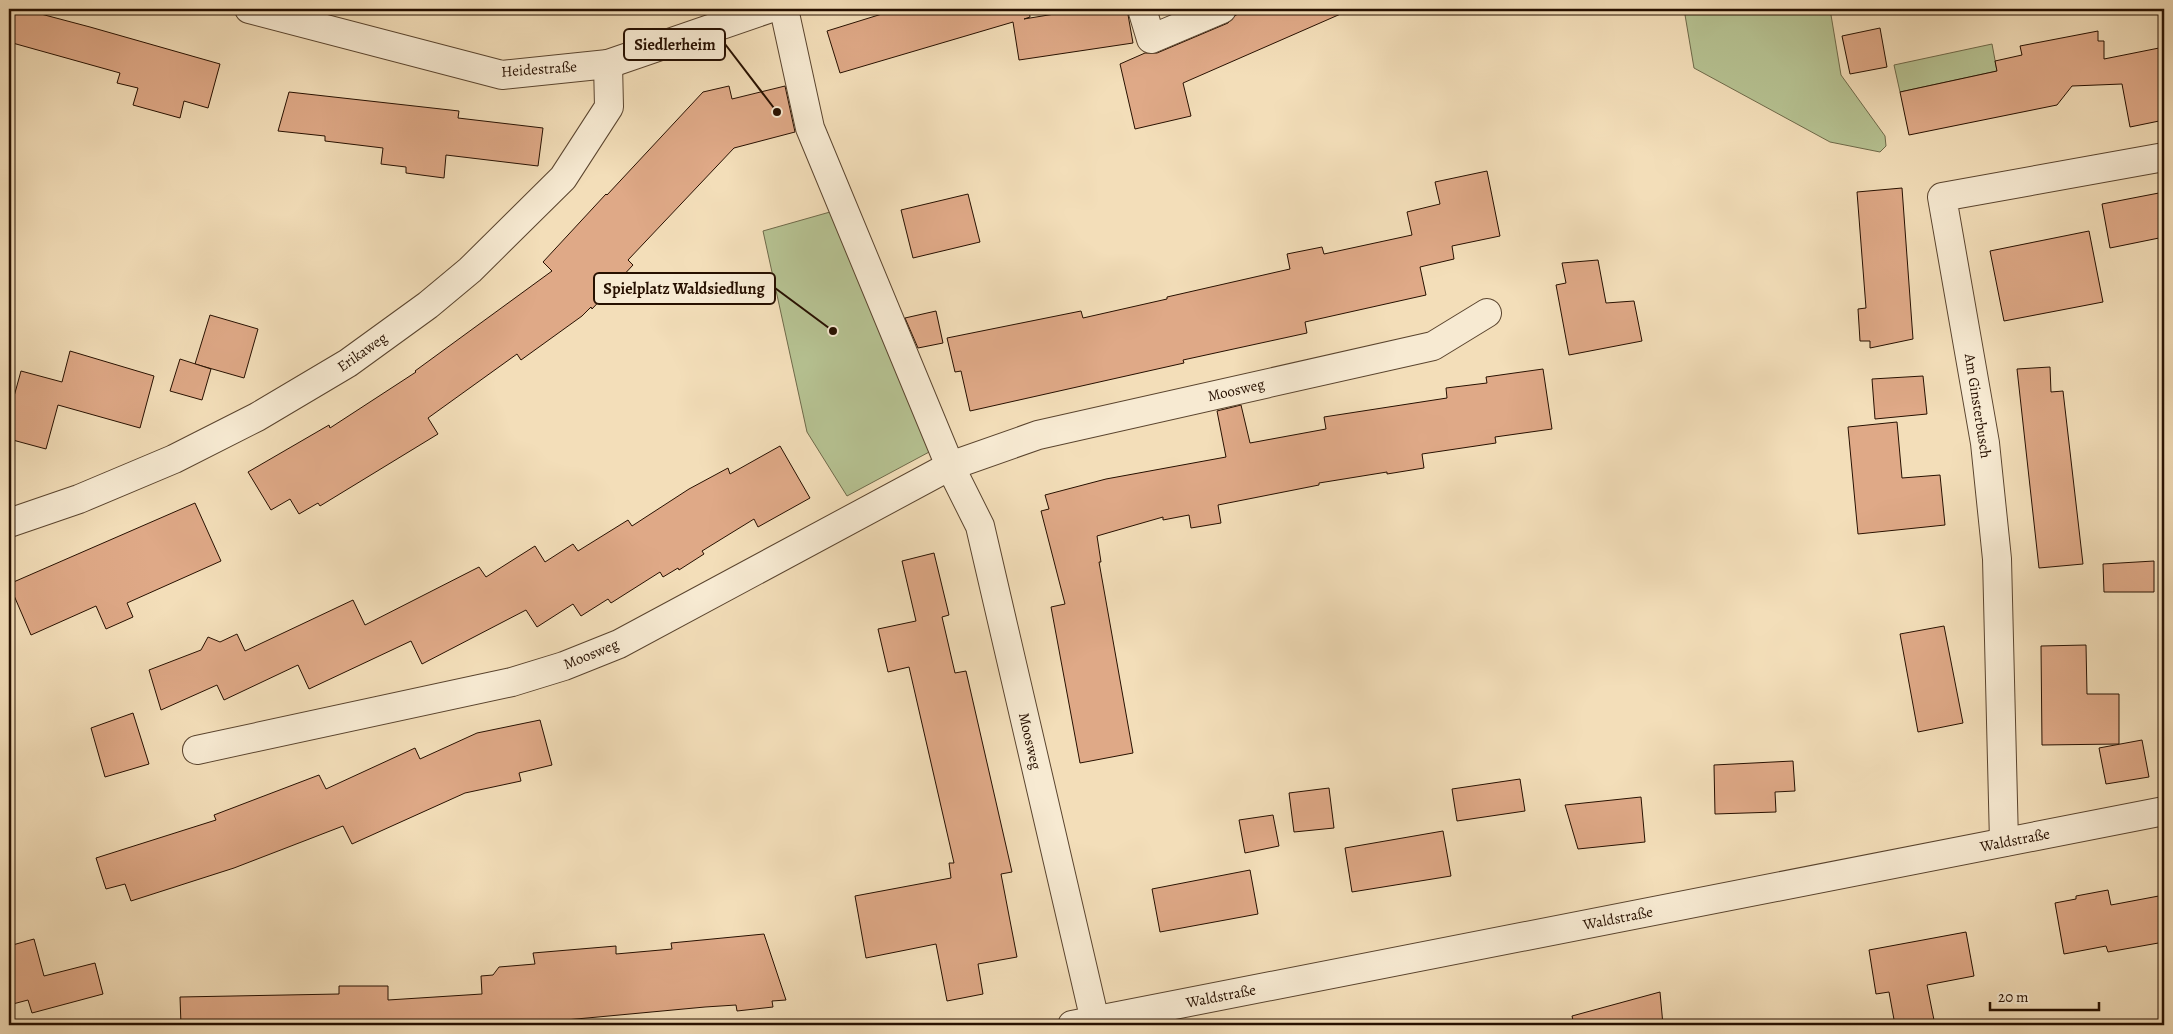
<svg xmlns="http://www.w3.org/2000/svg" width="2173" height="1034" font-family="Alegreya,serif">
	<rect width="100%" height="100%" fill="#f3deb9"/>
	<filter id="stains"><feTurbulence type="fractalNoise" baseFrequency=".004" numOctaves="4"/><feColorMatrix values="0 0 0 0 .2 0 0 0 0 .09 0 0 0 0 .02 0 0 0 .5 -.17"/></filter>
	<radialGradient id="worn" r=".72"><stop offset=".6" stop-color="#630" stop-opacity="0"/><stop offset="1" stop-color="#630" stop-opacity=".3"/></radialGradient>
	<g fill="#b6c292" stroke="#6e6949">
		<polygon points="1684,9 1830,9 1841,75 1885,136 1886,146 1880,152 1830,142 1694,68"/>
		<polygon points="1992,44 1997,71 1900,92 1894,65"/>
		<polygon points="830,212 931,451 847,496 807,432 763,231"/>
	</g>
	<g fill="#dfa987" stroke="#271000">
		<polygon points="9,9 22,9 90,27 220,64 208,108 184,101 180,118 133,105 138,88 117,83 120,73 9,42"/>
		<polygon points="898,9 1029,9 1030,17 1024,19 1085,9 1127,9 1133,43 1019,60 1013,22 840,73 827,31"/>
		<polygon points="1250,9 1352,9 1183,83 1191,116 1135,129 1120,64 1145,53 1157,53 1228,23 1236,15"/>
		<polygon points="1880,28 1887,67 1850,74 1842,36"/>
		<polygon points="2098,31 2098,41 2104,41 2104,59 2164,47 2164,120 2130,127 2122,84 2072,86 2057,105 1909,135 1900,92 1997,71 1995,61 2022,55 2020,46"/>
		<polygon points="729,86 732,99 785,86 795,132 734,148 628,260 633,265 592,309 591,307 582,316 521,360 517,354 428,418 438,434 320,506 318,503 299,514 290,499 271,510 248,472 329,425 330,428 416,372 415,371 552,271 543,262 606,194 607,195 703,92"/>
		<polygon points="289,92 459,111 458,118 543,128 538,166 446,155 444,178 406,173 406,167 381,164 383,148 325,141 325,136 278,131"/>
		<polygon points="1487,171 1500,236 1452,246 1454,259 1420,267 1426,295 1305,322 1307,333 1183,360 1184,363 970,411 961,371 955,372 947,338 1081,311 1083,318 1167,299 1167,297 1290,269 1287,254 1322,247 1324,254 1412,235 1407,212 1440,204 1435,182"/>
		<polygon points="1902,188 1913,339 1870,348 1870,341 1860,341 1858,309 1866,308 1857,192"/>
		<polygon points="2164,192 2164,237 2110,248 2102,204"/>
		<polygon points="968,194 980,242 913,258 901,210"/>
		<polygon points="2089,231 2103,302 2004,321 1990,251"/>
		<polygon points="1598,260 1606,303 1634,301 1642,341 1569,355 1556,285 1566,283 1562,263"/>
		<polygon points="936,311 943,343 918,348 905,318"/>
		<polygon points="210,315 258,329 244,378 195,364"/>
		<polygon points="70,351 154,376 140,428 58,405 46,449 9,439 9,399 13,400 21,371 62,382"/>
		<polygon points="180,359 211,369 202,400 170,391"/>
		<polygon points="2050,367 2051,392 2063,391 2083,564 2039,568 2017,369"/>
		<polygon points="1543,369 1552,429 1495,437 1496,443 1422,454 1424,468 1387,474 1387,472 1319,483 1319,485 1218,505 1221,523 1191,528 1189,515 1163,520 1163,517 1097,536 1101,562 1099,562 1133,753 1080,763 1051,607 1065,604 1041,511 1049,509 1045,495 1106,479 1226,457 1217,411 1241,405 1250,443 1326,429 1324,417 1447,398 1446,388 1487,383 1486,377"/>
		<polygon points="1923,376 1927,414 1875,419 1872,379"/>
		<polygon points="1897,422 1902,478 1940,475 1945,525 1858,534 1848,427"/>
		<polygon points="780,446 810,498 758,527 754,519 702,551 704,554 679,570 678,568 663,577 660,572 611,603 608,599 581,616 573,604 537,627 526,610 422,664 411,641 309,689 298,665 224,700 217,685 161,710 149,670 201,650 208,637 220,642 237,634 245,651 353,600 365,625 479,567 486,577 535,546 545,562 573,544 578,551 628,520 632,526 689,489 728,468 730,474"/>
		<polygon points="195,503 221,561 127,603 133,617 106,629 96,606 31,635 9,584"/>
		<polygon points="934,553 949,615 942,617 955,673 966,671 1012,872 1001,874 1017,957 978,964 983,994 947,1001 936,944 866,958 855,896 951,878 949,863 954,863 909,667 888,672 878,629 916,621 902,561"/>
		<polygon points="2154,561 2154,592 2104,592 2103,564"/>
		<polygon points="1944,626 1963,723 1918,732 1900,634"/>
		<polygon points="2086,645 2087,694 2119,694 2119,744 2042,745 2041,646"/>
		<polygon points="133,713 149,764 105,777 91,728"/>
		<polygon points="540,720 552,765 519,773 521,781 465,793 352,844 343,826 234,868 131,901 125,884 106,889 96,858 216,820 214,815 319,775 326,789 415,748 420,759 477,733"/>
		<polygon points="2142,740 2149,777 2106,784 2099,748"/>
		<polygon points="1793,761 1795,791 1775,792 1776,812 1715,814 1714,765"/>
		<polygon points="1520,779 1525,811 1457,821 1452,789"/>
		<polygon points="1329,788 1334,828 1294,832 1289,793"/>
		<polygon points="1641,797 1645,842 1578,849 1565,805"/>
		<polygon points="1273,815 1279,846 1245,853 1239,820"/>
		<polygon points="1443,831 1451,876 1352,892 1345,848"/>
		<polygon points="1250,870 1258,914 1160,932 1152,889"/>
		<polygon points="2108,890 2111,905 2164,895 2164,942 2108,952 2106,946 2064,954 2055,903 2076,899 2076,896"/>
		<polygon points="1966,932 1974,976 1927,985 1935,1025 1895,1025 1889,992 1876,994 1869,950"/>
		<polygon points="764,934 786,1000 772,1001 773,1007 737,1011 736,1005 705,1007 512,1025 181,1025 180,997 339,994 339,986 388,986 388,1000 482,994 481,976 493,975 499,967 535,964 533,953 616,946 616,954 672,949 671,943"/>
		<polygon points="34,939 44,976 95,963 103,994 32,1013 28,1000 9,1005 9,946"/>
		<polygon points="1660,992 1663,1025 1574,1025 1572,1016"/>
	</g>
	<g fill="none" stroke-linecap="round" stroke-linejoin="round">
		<defs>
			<g id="minor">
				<polyline points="249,9 502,75 608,64 768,9"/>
				<polyline points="784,9 810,128 950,466 980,526 1095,1021"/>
				<polyline points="1142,9 1151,39 1222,9"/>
				<polyline points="9,523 79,499 174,459 257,417 348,363 428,305 470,270 563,178 609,107 608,64"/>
				<polyline points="197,750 512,682 564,666 619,644 950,466 1038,435 1433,346 1487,313"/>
				<polyline points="2004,842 1997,559 1985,443 1942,197 2164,157"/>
				<polyline points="1072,1025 2164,811"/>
			</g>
		</defs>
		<use href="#minor" stroke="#5a442e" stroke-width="30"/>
		<use href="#minor" stroke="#f7ead2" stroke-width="28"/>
	</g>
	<g text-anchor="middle" stroke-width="5" stroke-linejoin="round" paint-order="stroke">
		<g font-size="15" fill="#271000" stroke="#f7ead2">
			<text transform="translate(539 69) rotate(-4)" y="5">Heidestraße</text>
			<text transform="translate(362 352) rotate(-35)" y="5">Erikaweg</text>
			<text transform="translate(1236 390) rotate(-13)" y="5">Moosweg</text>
			<text transform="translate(1978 406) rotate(81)" y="5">Am Ginsterbusch</text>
			<text transform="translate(591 654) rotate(-22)" y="5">Moosweg</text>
			<text transform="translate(1030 741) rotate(77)" y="5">Moosweg</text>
			<text transform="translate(2015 840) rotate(-11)" y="5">Waldstraße</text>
			<text transform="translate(1618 918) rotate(-11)" y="5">Waldstraße</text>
			<text transform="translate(1221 996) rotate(-11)" y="5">Waldstraße</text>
		</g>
	</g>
	<path fill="none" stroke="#271000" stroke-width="2" d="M777 112L725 44M833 331L775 288"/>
	<g fill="#271000" stroke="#f7ead2" stroke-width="2">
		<circle cx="777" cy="112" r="5"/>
		<circle cx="833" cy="331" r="5"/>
	</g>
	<g fill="#f7ead2" stroke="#271000" stroke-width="2">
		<rect x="624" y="29" width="101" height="31" rx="5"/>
		<rect x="594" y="273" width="181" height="31" rx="5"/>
	</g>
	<g font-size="16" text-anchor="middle" font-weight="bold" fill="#271000">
		<text x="675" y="50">Siedlerheim</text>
		<text x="684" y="294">Spielplatz Waldsiedlung</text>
	</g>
	<rect width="2173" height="1034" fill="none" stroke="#f3deb9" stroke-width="30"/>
	<rect x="10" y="10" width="2153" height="1014" fill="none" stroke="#271000" stroke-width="2.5"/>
	<rect x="15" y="15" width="2143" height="1004" fill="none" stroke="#271000"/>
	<path d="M1990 1002v8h109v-8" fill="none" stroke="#271000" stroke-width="2.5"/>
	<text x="1998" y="1002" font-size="15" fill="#271000" stroke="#f7ead2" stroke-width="4" paint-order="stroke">20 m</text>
	<rect width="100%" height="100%" filter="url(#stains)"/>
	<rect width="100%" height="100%" fill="url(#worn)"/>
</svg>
